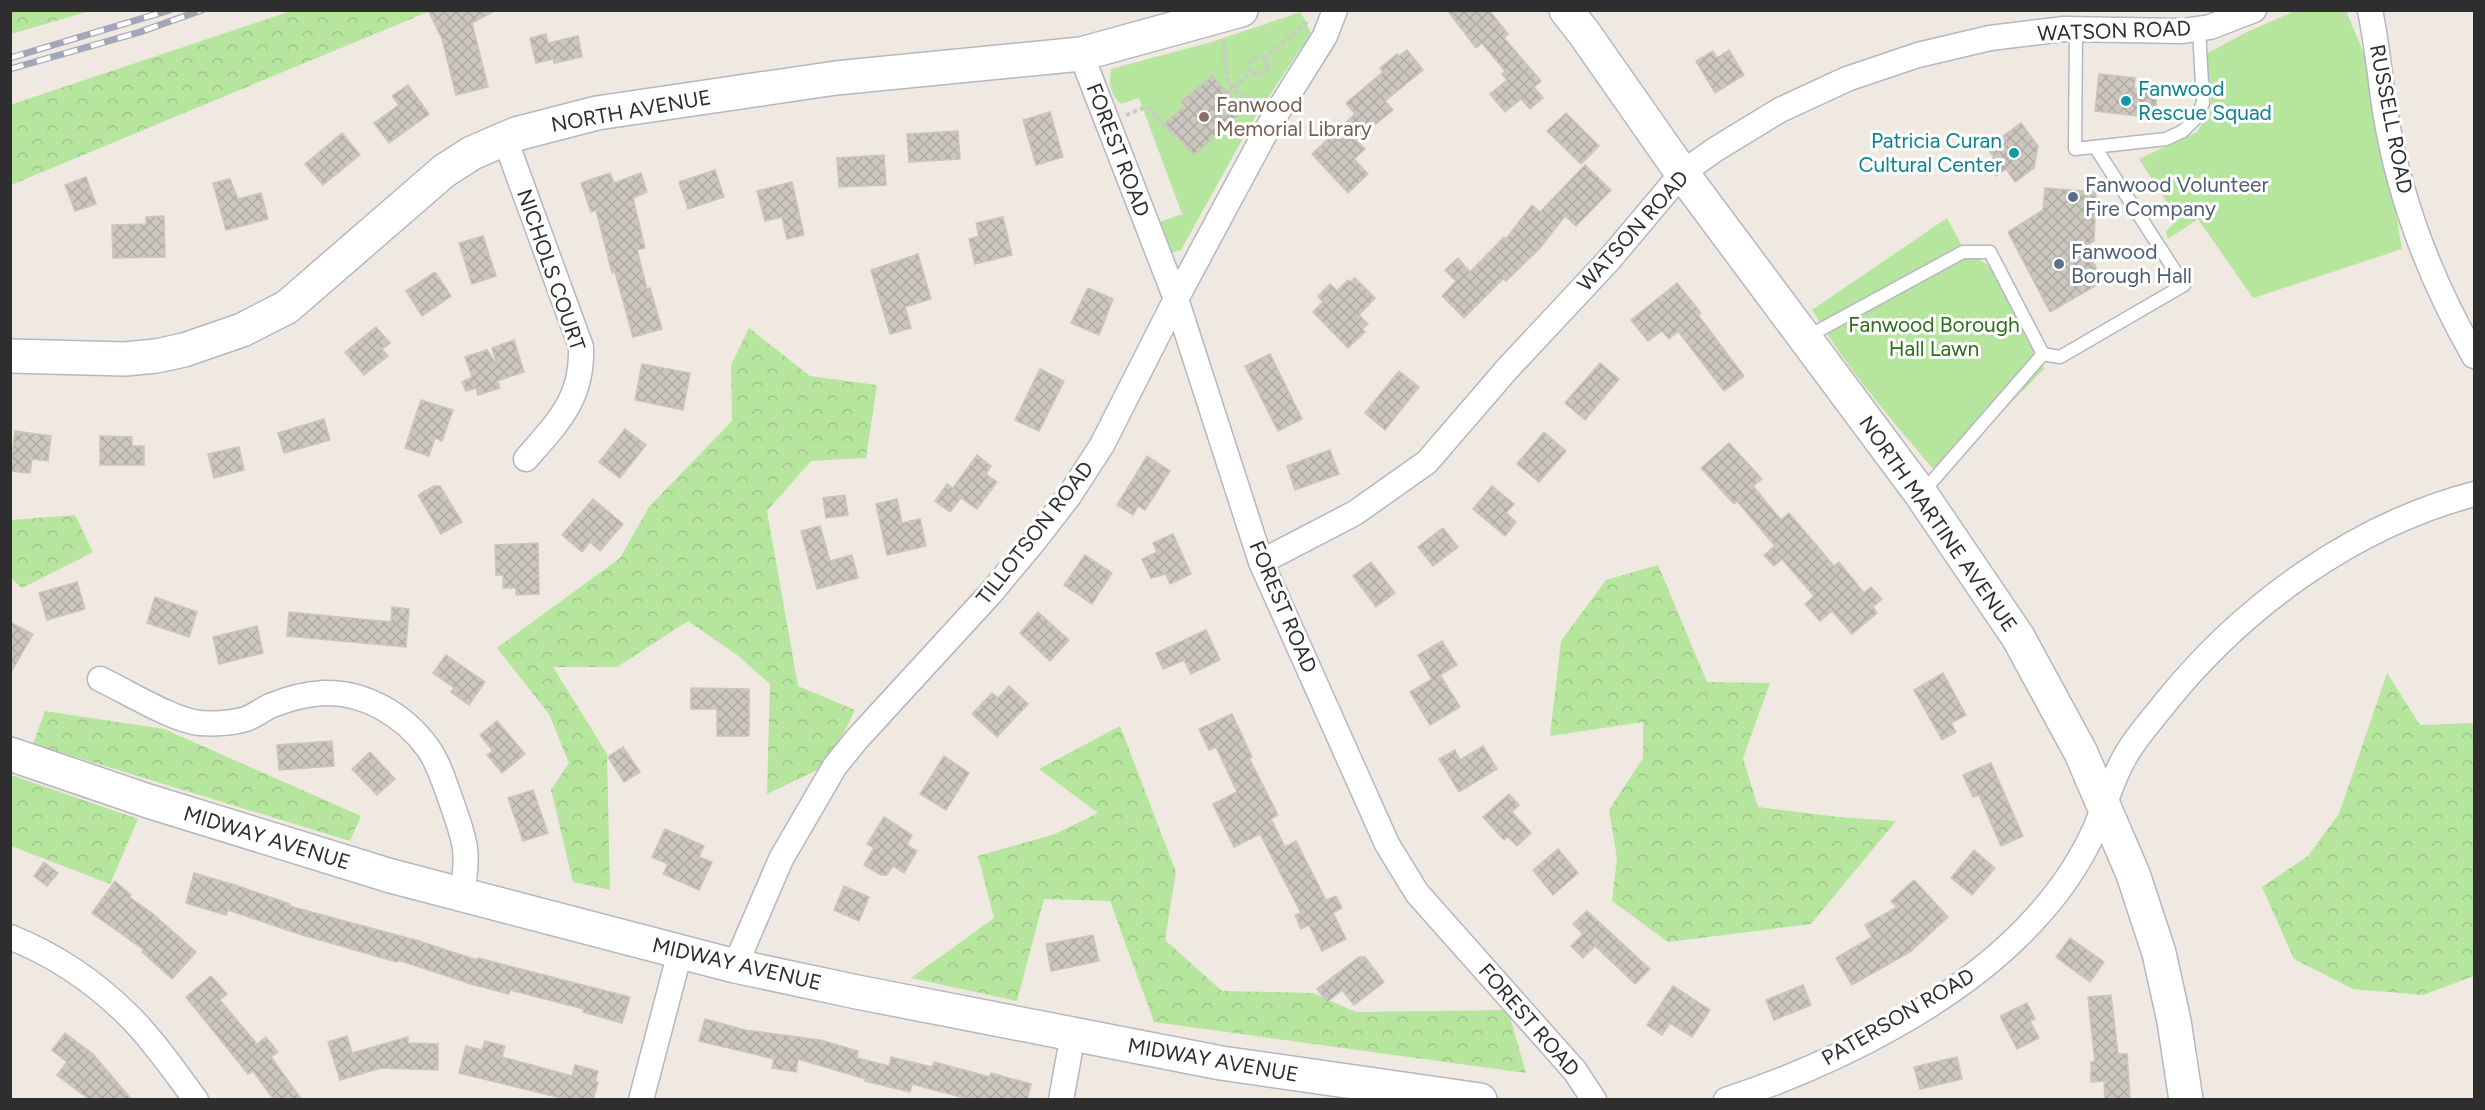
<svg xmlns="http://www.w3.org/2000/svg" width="2485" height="1110" font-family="Figtree,sans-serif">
	<defs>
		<pattern id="forest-crowns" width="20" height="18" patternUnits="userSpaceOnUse" patternTransform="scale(1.5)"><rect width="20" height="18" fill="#b6e59e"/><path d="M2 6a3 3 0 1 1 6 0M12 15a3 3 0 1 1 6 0" fill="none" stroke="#9dc588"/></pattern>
		<pattern id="building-cross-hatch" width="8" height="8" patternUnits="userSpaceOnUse" patternTransform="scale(1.5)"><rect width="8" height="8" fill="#cbc7bf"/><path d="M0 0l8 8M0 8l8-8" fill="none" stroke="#afaba4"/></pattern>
	</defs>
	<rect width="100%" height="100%" fill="#efe9e1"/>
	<g fill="url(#forest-crowns)">
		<polygon points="11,10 90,10 90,11 11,34"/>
		<polygon points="291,11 430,11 11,185 10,105"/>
		<polygon points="749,328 810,376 877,385 866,458 811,461 767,511 798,686 855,710 828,765 767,794 770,684 737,655 688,621 617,667 553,667 607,754 610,890 573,882 551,790 569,763 549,714 497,648 620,558 649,507 732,421 731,365"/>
		<polygon points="75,515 93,552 22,588 11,578 11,520"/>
		<polygon points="1658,565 1707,682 1770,683 1743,758 1758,807 1839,817 1896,821 1811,924 1668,942 1612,901 1617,858 1609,810 1643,758 1643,722 1550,736 1561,641 1606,580"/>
		<polygon points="2387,673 2420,725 2474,723 2474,976 2423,995 2353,989 2294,959 2262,887 2308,856 2339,814"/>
		<polygon points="45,711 164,729 361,816 350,841 33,744"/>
		<polygon points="1120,726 1176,872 1165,940 1222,991 1313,993 1356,1012 1508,1010 1526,1073 1154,1022 1110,901 1044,899 1017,1001 911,978 994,918 978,856 1055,834 1098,813 1039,769"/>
		<polygon points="11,775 138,819 110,884 11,846"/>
	</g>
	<g fill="#b6e59e" fill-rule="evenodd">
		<polygon points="2295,11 2346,11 2371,70 2402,249 2253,298 2198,219 2168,239 2166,231 2178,219 2139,159 2197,132 2212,108 2204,55 2247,32"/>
		<path d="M1301 12 1311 33 1252 122 1181 250 1167 254 1157 223 1182 214 1139 98 1121 104C1109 93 1109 83 1111 69L1211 42ZM1212 76 1243 111 1194 155 1165 123 1184 106 1182 102Z"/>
		<path d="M1947 218 1963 248 1998 272 2030 333 2044 369 1939 476C1893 422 1848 370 1812 310Z"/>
	</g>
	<g fill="url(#building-cross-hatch)" stroke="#cbc5ba" stroke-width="1.5">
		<polygon points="428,10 496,10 472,23 488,87 456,95 442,39"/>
		<polygon points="1447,10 1489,10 1508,34 1504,38 1541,81 1534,87 1543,98 1530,109 1521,99 1505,112 1490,94 1507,80 1502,74 1505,71 1482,43 1476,48"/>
		<polygon points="546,34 548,43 578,36 582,57 554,63 553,59 536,63 530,38"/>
		<polygon points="1407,50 1423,70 1385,101 1393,110 1356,140 1365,149 1354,159 1368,174 1348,193 1312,154 1355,114 1346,103 1383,72 1380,68 1397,54 1399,56"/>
		<polygon points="1729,50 1744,75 1715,93 1696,61 1713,51 1717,58"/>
		<polygon points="2099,74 2135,78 2134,88 2157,90 2155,118 2095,111"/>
		<polygon points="1212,76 1243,111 1194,155 1165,123 1185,106 1181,102"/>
		<polygon points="408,85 429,114 389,143 374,123 399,105 392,96"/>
		<polygon points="1050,112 1063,157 1036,165 1023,120"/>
		<polygon points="1566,113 1599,146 1581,164 1547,131"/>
		<polygon points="2021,123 2038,146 2034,168 2015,182 2006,169 1996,176 1986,163 1994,157 1987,148"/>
		<polygon points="958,131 960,159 909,162 907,134"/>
		<polygon points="342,133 360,155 323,185 305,164"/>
		<polygon points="884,155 886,185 839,187 837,158"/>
		<polygon points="1585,165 1611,190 1576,226 1565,216 1540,248 1506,281 1503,279 1464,318 1442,296 1456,281 1445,270 1458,258 1470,272 1504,237 1506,239 1532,205 1540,212"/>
		<polygon points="715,170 724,197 688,209 679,182"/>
		<polygon points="610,173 614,183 641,173 647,192 633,198 645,248 637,250 647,289 650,288 662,329 633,337 615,272 612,273 596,210 591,212 581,183"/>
		<polygon points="86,177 96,204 75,211 65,185"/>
		<polygon points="230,179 238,199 261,193 268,219 226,230 213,183"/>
		<polygon points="792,182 804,235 787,239 782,217 765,221 757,191"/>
		<polygon points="2045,188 2096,192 2094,241 2084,247 2104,281 2050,312 2008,232 2043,210"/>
		<polygon points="164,216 165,257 113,258 112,225 146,224 146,217"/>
		<polygon points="1003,217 1012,255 975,264 969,239 979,236 976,223"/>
		<polygon points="483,236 496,276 472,284 459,243"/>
		<polygon points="918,254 931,299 905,307 911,328 890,334 871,270"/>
		<polygon points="435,272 451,296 422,316 406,291"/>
		<polygon points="1355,278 1375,298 1359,315 1368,324 1362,329 1365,332 1348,348 1313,312 1323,302 1318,296 1330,284 1337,291 1348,280 1350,282"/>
		<polygon points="1677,283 1701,313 1698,315 1744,376 1724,391 1678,331 1669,339 1662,331 1648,341 1631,320"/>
		<polygon points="1088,288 1113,299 1099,335 1071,323"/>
		<polygon points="376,327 390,343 382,349 388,356 364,375 345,352"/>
		<polygon points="514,340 524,372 497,381 500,388 478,395 476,388 466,391 462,382 472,377 465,357 487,350 497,365 492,348"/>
		<polygon points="1270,354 1302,419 1278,431 1245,366"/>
		<polygon points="1600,363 1619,379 1585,420 1565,403"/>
		<polygon points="642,364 690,373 683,410 635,400"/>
		<polygon points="1040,369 1064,381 1039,431 1015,420"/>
		<polygon points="1399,371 1419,387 1385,430 1365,413"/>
		<polygon points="421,400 453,410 442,441 435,438 429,456 405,448"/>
		<polygon points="324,419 330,440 284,453 278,433"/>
		<polygon points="625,429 646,445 620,478 599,462"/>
		<polygon points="15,431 51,436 48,461 32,459 30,473 10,471"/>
		<polygon points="1544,432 1566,451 1539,482 1517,464"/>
		<polygon points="100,436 132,437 132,446 144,446 144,465 100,465"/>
		<polygon points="1729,443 1762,479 1753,486 1781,520 1789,513 1834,566 1839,562 1864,593 1871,587 1882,599 1873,607 1877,613 1852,634 1832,611 1820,621 1805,604 1814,596 1782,559 1774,566 1764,555 1775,546 1737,501 1734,504 1701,468"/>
		<polygon points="239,447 244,470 214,478 208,454"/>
		<polygon points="1330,450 1339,474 1295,490 1287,466"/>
		<polygon points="977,455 991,466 986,474 997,482 977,509 961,498 950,512 935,501 947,484 953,488"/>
		<polygon points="1147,456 1170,471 1145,510 1138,506 1133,515 1117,505"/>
		<polygon points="434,486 440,486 462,522 441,534 418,495"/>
		<polygon points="1492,486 1514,504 1506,513 1516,522 1505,536 1473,509"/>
		<polygon points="845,495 848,515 826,518 823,498"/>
		<polygon points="593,499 623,524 600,551 590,542 582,552 562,535"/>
		<polygon points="897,499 902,523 920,519 926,546 887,555 876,504"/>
		<polygon points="820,526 830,561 852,555 858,578 817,589 801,531"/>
		<polygon points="1443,528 1458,547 1433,566 1418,547"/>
		<polygon points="1173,534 1191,574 1170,584 1166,574 1151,578 1142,559 1157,552 1153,543"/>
		<polygon points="538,543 539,594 516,595 516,588 503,588 503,575 496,575 495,545"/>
		<polygon points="1085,555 1112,573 1092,604 1064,585"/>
		<polygon points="1371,562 1395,593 1376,607 1353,576"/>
		<polygon points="77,582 85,609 47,620 39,593"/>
		<polygon points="155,597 197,612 189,637 147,623"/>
		<polygon points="392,607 409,609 406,647 287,636 289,612 391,622"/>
		<polygon points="1038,612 1069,640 1050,661 1020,633"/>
		<polygon points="10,622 33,634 10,674"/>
		<polygon points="257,626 263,653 219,664 213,637"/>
		<polygon points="1206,630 1220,660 1191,674 1184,660 1163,669 1156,653"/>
		<polygon points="1442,641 1457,665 1440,675 1460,707 1430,725 1410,692 1432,679 1418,655"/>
		<polygon points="446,655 485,682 469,705 451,692 454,688 433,673"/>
		<polygon points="1943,673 1966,715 1951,723 1956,732 1942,740 1914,690"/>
		<polygon points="1009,686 1028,704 997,737 972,714 992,693 998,698"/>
		<polygon points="691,688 749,689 749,736 717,736 717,709 691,709"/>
		<polygon points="1232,714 1252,757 1249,758 1278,815 1271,819 1285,847 1296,841 1326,900 1336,896 1342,908 1333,913 1346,939 1322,951 1309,925 1301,929 1295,915 1301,913 1260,834 1234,847 1213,804 1237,792 1216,747 1209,750 1199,729"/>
		<polygon points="497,721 525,754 502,773 487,755 493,751 480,735"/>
		<polygon points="332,741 334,766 279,770 277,745"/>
		<polygon points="1483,746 1497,769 1459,792 1439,759 1455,750 1460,760"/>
		<polygon points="623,747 640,772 624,782 608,757"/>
		<polygon points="370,752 395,779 377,795 352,769"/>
		<polygon points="944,756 969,773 946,810 920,794"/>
		<polygon points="1991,763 2023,836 2001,846 1979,795 1973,797 1963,775"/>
		<polygon points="533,790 548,833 523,841 508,798"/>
		<polygon points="1509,794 1519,805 1512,812 1531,833 1517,846 1508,837 1504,840 1483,817"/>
		<polygon points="884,817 912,835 907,845 917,851 904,873 893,866 887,875 881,875 864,865 874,848 867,844"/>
		<polygon points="665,829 704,846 699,857 712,862 699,890 663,874 668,864 652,857"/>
		<polygon points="1558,849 1578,873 1553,895 1533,870"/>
		<polygon points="1974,850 1995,868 1972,895 1951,878"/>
		<polygon points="44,862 58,873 47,886 34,876"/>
		<polygon points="194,873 235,885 290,904 289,906 419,941 477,960 478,958 630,997 622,1023 583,1012 584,1009 510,990 509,994 471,984 398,960 397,962 299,934 228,910 226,915 186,903"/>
		<polygon points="1914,880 1948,917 1910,952 1852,985 1836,958 1872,937 1865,925 1897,907 1891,901"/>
		<polygon points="115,881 131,895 129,897 152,913 196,952 172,979 142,952 144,950 92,913"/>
		<polygon points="844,886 869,897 859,921 834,910"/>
		<polygon points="1587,911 1650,969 1635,984 1595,946 1583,958 1571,946 1583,934 1573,924"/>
		<polygon points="1093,935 1099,961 1051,971 1046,944"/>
		<polygon points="2070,938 2104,962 2090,982 2056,957"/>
		<polygon points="1359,957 1365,957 1384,982 1354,1005 1342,990 1327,1002 1317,989"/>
		<polygon points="211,976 227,994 220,1000 257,1044 266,1037 278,1052 271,1057 302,1100 274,1100 253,1071 248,1074 186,997"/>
		<polygon points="1803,985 1811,1005 1774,1020 1766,1000"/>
		<polygon points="1673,986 1710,1010 1692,1037 1670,1023 1662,1035 1647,1025"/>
		<polygon points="2111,995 2118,1054 2127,1054 2130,1100 2105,1100 2104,1081 2091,1082 2091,1062 2095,1062 2088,997"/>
		<polygon points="2027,1003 2035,1019 2030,1021 2039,1038 2017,1049 2000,1016"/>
		<polygon points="705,1019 745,1030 820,1040 858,1051 857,1058 889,1066 891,1057 932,1067 934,1062 990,1077 991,1073 1031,1084 1027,1100 972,1100 912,1084 910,1092 865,1081 866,1079 798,1059 796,1072 772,1068 774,1059 699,1041"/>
		<polygon points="65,1033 93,1054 132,1100 90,1100 57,1075 67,1062 52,1050"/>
		<polygon points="347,1036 352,1053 408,1037 408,1043 438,1044 438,1070 381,1068 340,1080 328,1042"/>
		<polygon points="485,1041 505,1046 502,1057 572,1076 575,1065 598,1071 595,1082 598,1082 593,1100 569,1100 459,1073 466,1046 482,1050"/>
		<polygon points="1957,1057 1962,1079 1920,1089 1914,1067"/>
	</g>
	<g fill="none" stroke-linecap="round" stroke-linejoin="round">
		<defs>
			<g id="lane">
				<polyline points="2076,29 2075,149 2166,139 2183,131 2196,118 2203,103 2199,29"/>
				<polyline points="1805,338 1963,252 1990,252 2043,354 2060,357 2184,285 2095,147"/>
				<polyline points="1922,493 2043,354"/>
			</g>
			<g id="street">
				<path d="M2370 10C2377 44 2380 77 2385 111 2399 198 2431 281 2474 356"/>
				<polyline points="1081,54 1176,299 1261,562 1387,844 1417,893 1575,1071 1594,1100"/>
				<path d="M505 139 581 347C583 399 558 422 526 459"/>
				<polyline points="1261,562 1355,513 1427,462 1508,368 1609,260 1682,173 1716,149 1780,110 1847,79 1918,55 1990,38 2064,29 2183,31 2210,27 2254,10"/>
				<path d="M100 679C128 692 172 720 200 723 215 724 232 723 246 719 254 716 262 710 270 706 287 699 304 694 323 693 364 691 404 715 428 748 438 762 444 781 450 798 464 837 471 853 461 895"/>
				<path d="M10 937C55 955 95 982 129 1016 154 1041 175 1072 196 1100"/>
				<polyline points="735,966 781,859 835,766 857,739 990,594 1035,540 1069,496 1102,445 1176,299 1270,124 1325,36 1335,10"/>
				<polyline points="641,1100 680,952"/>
				<polyline points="1061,1100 1073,1034"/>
				<path d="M1726 1100C1835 1064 1965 1000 2041 912 2062 888 2082 858 2095 829 2106 804 2112 778 2126 755 2136 737 2152 720 2165 703 2243 606 2353 526 2474 494"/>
			</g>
			<g id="secondary">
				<polyline points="1566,10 1584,33 1682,173 1921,494 2018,637 2081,753 2133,874 2159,953 2174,1021 2186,1100"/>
				<polyline points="10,356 125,359 156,356 184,350 242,330 287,307 444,171 472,153 516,134 597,113 836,78 1081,54 1241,10"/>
				<polyline points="10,754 148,801 391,876 735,966 857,992 1221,1063 1480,1100"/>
			</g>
		</defs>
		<use href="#lane" stroke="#b4b7c1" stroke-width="15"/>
		<use href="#street" stroke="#b4b7c1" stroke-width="27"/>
		<use href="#secondary" stroke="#b4b7c1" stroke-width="36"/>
		<g stroke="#c9c9c9" stroke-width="4" stroke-dasharray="4.5 3" stroke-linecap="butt">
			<path d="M1224 40C1226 74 1221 94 1261 101"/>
			<circle cx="1258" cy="66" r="9"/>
			<polyline points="1264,59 1307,22"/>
			<polyline points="1228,93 1252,72"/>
			<polyline points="1126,115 1143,108 1150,108 1178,140"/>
		</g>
		<use href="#lane" stroke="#fff" stroke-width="12"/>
		<use href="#street" stroke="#fff" stroke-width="24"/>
		<use href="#secondary" stroke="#fff" stroke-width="33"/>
		<defs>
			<g id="rail">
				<polyline points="10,58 170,10"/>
				<polyline points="10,69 140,32 202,10"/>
			</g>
		</defs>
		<use href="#rail" stroke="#a3a6b8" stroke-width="7"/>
		<use href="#rail" stroke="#fff" stroke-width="4.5" stroke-dasharray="14" stroke-linecap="butt"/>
	</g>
	<g fill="#0f9aa8" stroke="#fff" stroke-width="2">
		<circle cx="2126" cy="101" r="6"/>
		<circle cx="2014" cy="153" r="6"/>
	</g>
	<circle fill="#8d6e63" stroke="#fff" stroke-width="2" cx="1204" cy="117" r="6"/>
	<g fill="#5c6f8a" stroke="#fff" stroke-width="2">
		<circle cx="2073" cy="197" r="6"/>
		<circle cx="2059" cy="264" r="6"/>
	</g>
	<g text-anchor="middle" stroke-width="6" stroke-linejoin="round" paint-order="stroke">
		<g font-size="21" fill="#2e2e2e" stroke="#fff">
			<text transform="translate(2114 31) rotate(-2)" y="7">WATSON ROAD</text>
			<text transform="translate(631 111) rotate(-10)" y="7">NORTH AVENUE</text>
			<text transform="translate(2391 119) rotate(79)" y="7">RUSSELL ROAD</text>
			<text transform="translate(1118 150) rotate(69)" y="7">FOREST ROAD</text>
			<text transform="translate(1633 231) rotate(-48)" y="7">WATSON ROAD</text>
			<text transform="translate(551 270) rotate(71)" y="7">NICHOLS COURT</text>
			<text transform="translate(1938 524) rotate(55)" y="7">NORTH MARTINE AVENUE</text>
			<text transform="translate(1035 533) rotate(-52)" y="7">TILLOTSON ROAD</text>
			<text transform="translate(1283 607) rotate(67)" y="7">FOREST ROAD</text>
			<text transform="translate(267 838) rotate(17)" y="7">MIDWAY AVENUE</text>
			<text transform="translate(737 964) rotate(13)" y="7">MIDWAY AVENUE</text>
			<text transform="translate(1898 1017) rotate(-30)" y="7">PATERSON ROAD</text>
			<text transform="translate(1529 1020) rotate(49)" y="7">FOREST ROAD</text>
			<text transform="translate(1213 1060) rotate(10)" y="7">MIDWAY AVENUE</text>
		</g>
		<g font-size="21" fill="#0d838f" stroke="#fff" text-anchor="start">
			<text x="2138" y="96">Fanwood<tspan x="2138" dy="24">Rescue Squad</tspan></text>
			<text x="2002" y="148" text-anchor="end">Patricia Curan<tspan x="2002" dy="24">Cultural Center</tspan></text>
		</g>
		<g font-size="21" fill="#785e54" stroke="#fff" text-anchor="start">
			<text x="1216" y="112">Fanwood<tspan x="1216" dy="24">Memorial Library</tspan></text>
		</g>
		<g font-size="21" fill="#4e5e75" stroke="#fff" text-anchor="start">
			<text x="2085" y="192">Fanwood Volunteer<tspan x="2085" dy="24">Fire Company</tspan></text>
			<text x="2071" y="259">Fanwood<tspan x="2071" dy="24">Borough Hall</tspan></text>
		</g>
		<g font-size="21" fill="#2c6e1b" stroke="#fff">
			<text x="1934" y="332">Fanwood Borough<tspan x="1934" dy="24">Hall Lawn</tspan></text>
		</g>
	</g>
	<rect width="2485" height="1110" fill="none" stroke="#2e2e2e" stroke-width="24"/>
</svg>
